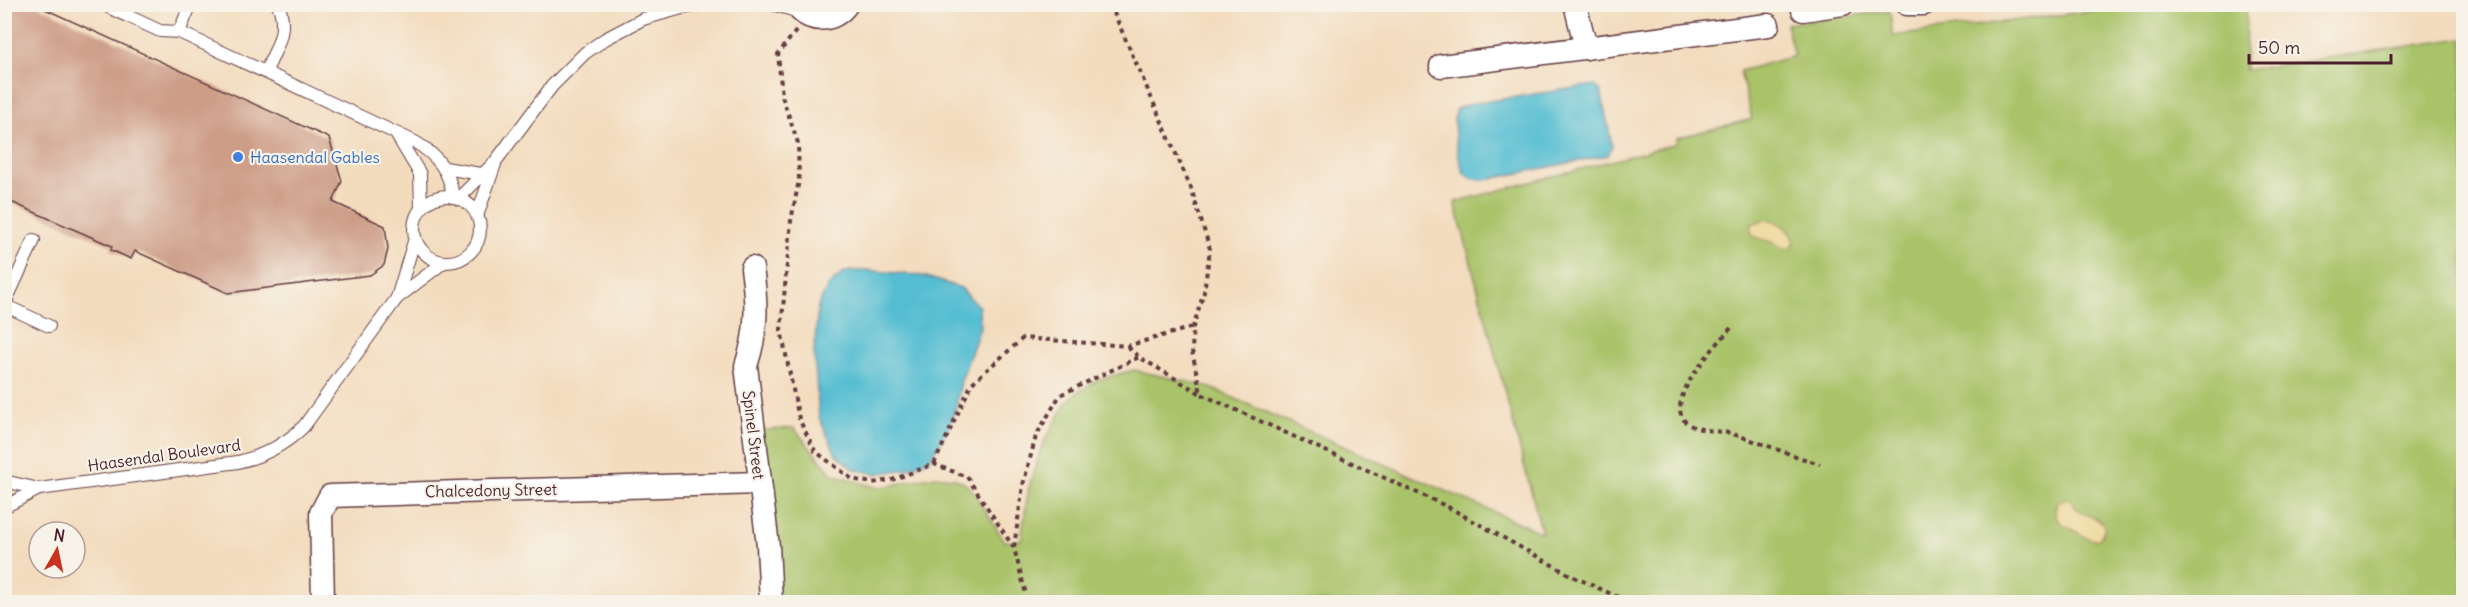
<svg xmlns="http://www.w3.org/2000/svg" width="2468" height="607" font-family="Delius,sans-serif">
	<rect width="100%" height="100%" fill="#f7f3e8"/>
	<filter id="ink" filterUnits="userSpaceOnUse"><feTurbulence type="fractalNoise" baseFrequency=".0167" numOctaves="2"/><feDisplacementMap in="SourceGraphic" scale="12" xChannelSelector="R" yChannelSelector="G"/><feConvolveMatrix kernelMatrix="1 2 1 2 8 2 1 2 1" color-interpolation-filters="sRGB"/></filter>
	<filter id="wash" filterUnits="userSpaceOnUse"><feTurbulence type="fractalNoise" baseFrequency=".008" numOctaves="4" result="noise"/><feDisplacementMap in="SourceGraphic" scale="24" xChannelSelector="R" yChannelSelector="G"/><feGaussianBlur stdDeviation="1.35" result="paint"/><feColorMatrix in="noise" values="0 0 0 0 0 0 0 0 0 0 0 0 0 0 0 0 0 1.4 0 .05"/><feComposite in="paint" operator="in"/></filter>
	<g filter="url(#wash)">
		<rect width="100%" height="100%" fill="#f3dcbe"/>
		<polygon fill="#a9c369" stroke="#7a714a" stroke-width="1.5" points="2139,5 2246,5 2245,70 2463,38 2463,602 763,602 754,431 794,428 832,474 878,488 935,476 954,478 964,483 972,490 1005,542 1021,540 1028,491 1035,467 1043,444 1066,403 1076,393 1100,379 1134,370 1206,386 1542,533 1455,202 1675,144 1677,138 1752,119 1740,71 1794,56 1786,24 1890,11 1893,36"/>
		<g fill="#eeda9e" stroke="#9c7c64" stroke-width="1.5">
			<path d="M1766 219C1779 221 1790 229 1794 242L1791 248C1781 251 1778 243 1769 241 1759 238 1747 238 1752 224Z"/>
			<path d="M2068 499C2073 503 2074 506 2078 510 2090 520 2115 518 2099 539 2090 541 2087 538 2080 534 2068 526 2047 521 2058 502Z"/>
		</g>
		<g fill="#55bdd2" stroke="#506e7e" stroke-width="1.5">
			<path d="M1594 85 1601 91 1612 146 1608 155 1485 180C1478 180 1471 179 1466 175 1458 167 1451 118 1456 109L1470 104Z"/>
			<polygon points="866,270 923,276 961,288 979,307 980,328 961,381 956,407 948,430 929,460 907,469 876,474 854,469 836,454 819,417 814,353 818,306 828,286 844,272"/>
		</g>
		<g id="blocks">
			<polygon fill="#cd9d87" points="4,4 34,4 329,138 342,181 333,202 385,226 388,249 384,265 370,275 228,293 135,251 131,259 111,250 112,246 4,199"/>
		</g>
	</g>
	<g filter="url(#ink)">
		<use href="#blocks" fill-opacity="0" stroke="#633b41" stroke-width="1.5"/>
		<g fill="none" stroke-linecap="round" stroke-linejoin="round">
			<defs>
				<g id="service">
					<path d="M102 4 160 31 179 32 415 142C437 155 450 171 453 197"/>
					<polyline points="772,4 800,12"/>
					<polyline points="179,32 191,4"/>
					<path d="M266 71C276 48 289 30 278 4"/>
					<polyline points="396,134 420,174 421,209"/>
					<polyline points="445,168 481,174"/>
					<circle cx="447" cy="229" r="33"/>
					<polyline points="458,199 495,162 552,86 585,53 605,39 643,19 682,8 707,4"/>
					<polyline points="477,216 495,164"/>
					<polyline points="397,298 415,238"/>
					<polyline points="4,305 34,240"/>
					<polyline points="4,305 49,326"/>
					<path d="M4 481 39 489 238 462C264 456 285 445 304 426L397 298 444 262"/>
					<polyline points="4,507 39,489"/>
				</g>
				<g id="minor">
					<path d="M795 4C809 24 833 23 847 4"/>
					<polyline points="1575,4 1586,48"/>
					<polyline points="1907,4 1924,4"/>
					<polyline points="1803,10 1843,4"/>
					<polyline points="1441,66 1768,25"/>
					<path d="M752 268C757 304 758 330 746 366L768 546 771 602"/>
					<polyline points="323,602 321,513 330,496 760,483"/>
				</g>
			</defs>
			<use href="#service" stroke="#633b41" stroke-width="14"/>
			<use href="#minor" stroke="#633b41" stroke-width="25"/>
			<g stroke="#633b41" stroke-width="4" stroke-dasharray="4.5 4.5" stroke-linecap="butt">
				<polyline points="1110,4 1191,188 1210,249 1204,292 1193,327 1192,351 1201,394 1448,507 1574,577 1629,602"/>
				<polyline points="796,31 778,54 782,96 798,143 799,180 791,221 781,330 799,419 815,451 852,479 872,483 892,480 934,464 967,477 1014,548 1028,602"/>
				<path d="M1731 328C1718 344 1659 403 1688 424 1701 432 1719 430 1733 434 1762 443 1790 455 1820 464"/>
				<polyline points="1128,347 1139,357 1201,394"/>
				<polyline points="934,464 972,383 1023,338 1127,346 1193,327"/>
				<polyline points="1014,547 1023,485 1036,436 1060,395 1139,357"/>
			</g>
			<use href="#service" stroke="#fff" stroke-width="12"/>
			<use href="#minor" stroke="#fff" stroke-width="22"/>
		</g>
	</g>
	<circle fill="#3f7fe0" stroke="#f7f3e8" stroke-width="2" cx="238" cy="157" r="6"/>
	<g text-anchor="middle" stroke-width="4.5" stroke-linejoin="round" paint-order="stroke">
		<g font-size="16" fill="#366cbe" stroke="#f7f3e8" text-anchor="start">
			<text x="250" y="163">Haasendal Gables</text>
		</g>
		<g font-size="16" fill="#4a1f2b" stroke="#f7f3e8">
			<text transform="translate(754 435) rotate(83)" y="6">Spinel Street</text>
			<text transform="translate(164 455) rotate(-8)" y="6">Haasendal Boulevard</text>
			<text transform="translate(491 490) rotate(-1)" y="6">Chalcedony Street</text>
		</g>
	</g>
	<rect width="2468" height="607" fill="none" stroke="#f7f3e8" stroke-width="24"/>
	<g transform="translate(57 550) rotate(9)"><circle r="28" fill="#f7f3e8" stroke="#b29e9c" stroke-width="1.5"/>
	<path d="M0-4.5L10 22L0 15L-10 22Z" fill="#c8321e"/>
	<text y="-9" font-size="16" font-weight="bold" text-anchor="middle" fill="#4a1f2b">N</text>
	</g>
	<path d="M2249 54v9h142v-9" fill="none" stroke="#4a1f2b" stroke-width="3"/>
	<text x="2258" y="54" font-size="18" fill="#4a1f2b" stroke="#f7f3e8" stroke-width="4.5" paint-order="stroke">50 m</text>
</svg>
